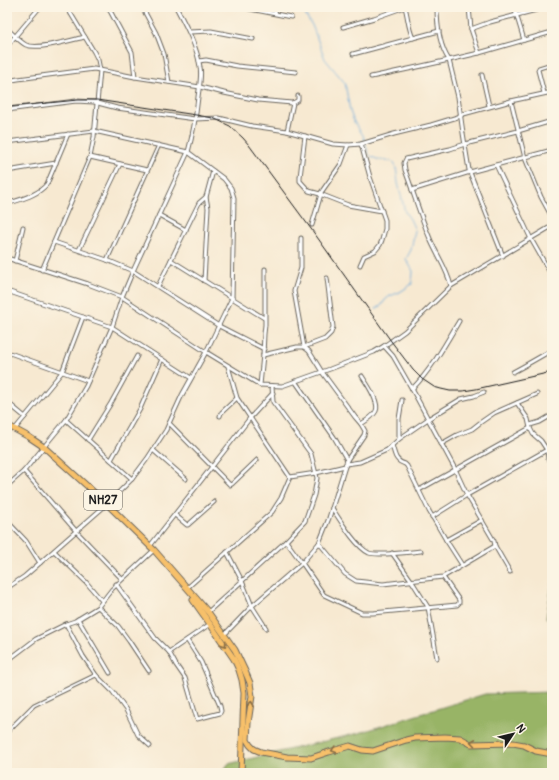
<svg xmlns="http://www.w3.org/2000/svg" width="559" height="780" font-family="Pangolin,sans-serif">
	<rect width="100%" height="100%" fill="#fcf5e5"/>
	<filter id="ink" filterUnits="userSpaceOnUse"><feTurbulence type="fractalNoise" baseFrequency=".025" numOctaves="2"/><feDisplacementMap in="SourceGraphic" scale="8" xChannelSelector="R" yChannelSelector="G"/><feConvolveMatrix kernelMatrix="1 2 1 2 8 2 1 2 1" color-interpolation-filters="sRGB"/></filter>
	<filter id="wash" filterUnits="userSpaceOnUse"><feTurbulence type="fractalNoise" baseFrequency=".012" numOctaves="4" result="noise"/><feDisplacementMap in="SourceGraphic" scale="16" xChannelSelector="R" yChannelSelector="G"/><feGaussianBlur stdDeviation="0.9" result="paint"/><feColorMatrix in="noise" values="0 0 0 0 0 0 0 0 0 0 0 0 0 0 0 0 0 1.4 0 .05"/><feComposite in="paint" operator="in"/></filter>
	<g filter="url(#wash)">
		<rect width="100%" height="100%" fill="#f7e9d1"/>
		<g fill="#98b466" stroke="#5a6841">
			<polygon points="552,584 552,618 546,618"/>
			<polygon points="552,692 552,773 222,773 228,764 359,733 485,694"/>
		</g>
		<g fill="none" stroke-linecap="round" stroke-linejoin="round">
			<polyline stroke="#66a7da" stroke-width="1" points="309,7 305,10 304,13 312,25 325,59 345,83 350,111 354,122 363,135 368,153 372,157 379,160 386,160 391,161 394,163 396,167 398,183 402,199 405,212 410,219 415,230 411,250 406,259 413,271 412,284 400,292 390,296 385,300 381,306 376,309"/>
		</g>
	</g>
	<g filter="url(#ink)">
		<g fill="none" stroke-linecap="round" stroke-linejoin="round">
			<defs>
				<g id="street">
					<polyline points="108,7 132,52 135,77"/>
					<polyline points="142,7 156,33 164,54 169,82"/>
					<polyline points="240,7 291,17"/>
					<polyline points="469,7 471,29 479,53 449,60 458,97 463,133 469,170 503,256"/>
					<polyline points="514,7 524,40"/>
					<polyline points="275,13 276,7"/>
					<path d="M343 27 374 18 405 7C408 17 408 28 413 38"/>
					<path d="M7 29C12 33 21 43 26 45 39 50 71 40 85 37"/>
					<polyline points="471,29 490,22 548,7"/>
					<polyline points="189,32 211,31 253,39"/>
					<polyline points="7,46 40,7"/>
					<polyline points="479,53 552,32"/>
					<polyline points="353,54 439,31"/>
					<polyline points="199,61 206,60 237,66 296,72"/>
					<polyline points="482,75 489,106"/>
					<path d="M371 77 413 68 449 60C439 45 437 25 437 7"/>
					<polyline points="7,81 18,79 94,69 110,72 135,77 200,87 224,93 258,100 292,103 295,102 298,100 298,96"/>
					<polyline points="544,93 538,70 539,68 552,64"/>
					<polyline points="511,101 525,158 541,197 552,217"/>
					<polyline points="7,110 76,101 94,102 117,108 166,115 195,119 219,118 252,126 287,131 333,144 348,145 361,144 394,134 431,125 461,116"/>
					<polyline points="460,115 511,101 552,92"/>
					<polyline points="287,131 293,103"/>
					<polyline points="305,136 300,177 300,181 309,191 320,194 348,205 382,211"/>
					<polyline points="7,142 94,131 188,152 224,179 231,188 234,198 232,298 206,352 182,395 166,430 147,459 132,479 107,504 25,576 7,588"/>
					<polyline points="90,157 147,170"/>
					<polyline points="496,165 531,239 552,276"/>
					<polyline points="7,171 56,163"/>
					<polyline points="412,190 470,172 552,150"/>
					<polyline points="320,194 341,164 348,145"/>
					<path d="M7 204C21 199 37 196 47 184L68 134"/>
					<polyline points="159,215 186,230"/>
					<polyline points="312,225 321,194"/>
					<polyline points="301,238 301,268 294,291 304,347 325,339 331,333 333,327 327,278"/>
					<polyline points="54,242 107,260 133,271 219,326 264,349"/>
					<polyline points="79,250 120,164"/>
					<path d="M7 258 88 284 122 297 206 352 260 385 282 386 330 369 374 352 384 346 393 356 412 389C431 370 445 345 459 321"/>
					<polyline points="107,260 159,145"/>
					<polyline points="171,260 264,318"/>
					<polyline points="15,261 23,227"/>
					<polyline points="360,265 364,256 375,251 380,245 382,240 385,229 385,220 370,177 361,144"/>
					<polyline points="42,270 90,157 94,137 100,70 98,60 94,52 71,14 66,7"/>
					<polyline points="204,281 208,208 206,197 213,171"/>
					<polyline points="158,286 199,203 206,197"/>
					<path d="M451 286C447 269 438 257 431 241 421 218 414 194 405 170L404 163 406 159 450 149 465 144 518 131 552 121"/>
					<polyline points="7,291 112,327 191,378"/>
					<polyline points="384,346 405,331 451,286 552,226"/>
					<polyline points="7,352 88,381"/>
					<polyline points="513,372 524,366 552,350"/>
					<polyline points="295,381 334,437 347,460"/>
					<polyline points="260,385 263,355 264,334 265,325 265,269"/>
					<polyline points="412,389 455,469 467,495 494,541 495,546 510,572"/>
					<polyline points="7,402 25,417"/>
					<polyline points="517,403 528,419 530,428 533,434 541,441 547,450 548,459"/>
					<polyline points="220,416 221,413 237,398"/>
					<polyline points="66,420 132,479"/>
					<polyline points="169,423 230,485 232,484 257,460"/>
					<path d="M361 424C366 421 373 417 376 411 380 402 367 384 362 376"/>
					<polyline points="530,425 540,422 552,415"/>
					<polyline points="15,429 62,372 83,317"/>
					<polyline points="399,439 399,419 402,400"/>
					<polyline points="88,440 111,403 137,356"/>
					<polyline points="441,444 457,435 472,429 481,422 494,413 537,394"/>
					<path d="M392 445C395 455 395 461 405 464L407 466 429 511 446 540 462 565"/>
					<polyline points="153,450 186,479"/>
					<polyline points="111,460 140,409 162,359"/>
					<polyline points="346,464 360,462 387,450 399,439 428,419 461,399 474,396 484,392"/>
					<polyline points="24,471 76,531 122,579"/>
					<polyline points="290,477 316,473 345,466"/>
					<path d="M7 486 24 471 66 420 86 386 112 327 122 297 133 271 188 152C193 134 196 116 198 97 199 88 202 76 200 67 197 46 186 26 176 7"/>
					<polyline points="419,490 530,428"/>
					<path d="M332 508C340 520 356 547 369 553 378 556 410 552 421 551"/>
					<polyline points="175,515 187,525 188,525 214,502"/>
					<polyline points="432,517 467,495 552,447"/>
					<polyline points="7,521 26,541 40,563"/>
					<polyline points="446,540 482,520"/>
					<polyline points="286,541 302,563 324,595 362,613 373,613 457,605 459,603 459,600 443,577"/>
					<polyline points="319,543 345,574 356,581 383,584 443,577 495,546"/>
					<polyline points="150,546 250,418 273,393"/>
					<polyline points="54,551 86,582 102,601"/>
					<polyline points="227,552 242,581 252,606 266,628"/>
					<polyline points="392,553 411,580 428,607 437,658"/>
					<polyline points="116,584 155,638 169,652 210,624"/>
					<polyline points="187,588 272,512 281,498 290,477 237,398 228,366"/>
					<polyline points="98,607 118,626 129,641 149,671"/>
					<polyline points="208,612 286,541 305,521 314,495 317,478 311,454 273,402 272,386"/>
					<polyline points="78,619 110,673"/>
					<polyline points="66,624 83,656 96,675 113,692 126,710 138,735 150,746"/>
					<polyline points="224,635 252,606 302,563 319,543 329,518 347,460 364,435 365,431 361,424 355,417 322,372 309,351 304,347 297,347 263,355"/>
					<polyline points="169,652 176,665 185,678 197,719 220,713 221,711 220,706 201,662 187,640"/>
					<polyline points="7,661 36,639 66,624 75,621 98,607 112,589 154,550"/>
					<polyline points="7,732 34,705 96,675"/>
				</g>
				<g id="highway">
					<polyline points="7,425 29,437 44,447 107,504 154,550 208,612 235,650 244,669 250,683 252,696 248,723 247,740 250,745 254,749 261,752 287,757 311,758 329,752 350,746 362,750 373,751 406,740 415,738 445,737 460,738 471,744 513,743 524,745 536,751 552,754"/>
					<polyline points="193,600 210,624 234,659 239,670 242,680 244,693 241,773"/>
				</g>
			</defs>
			<use href="#street" stroke="#69645b" stroke-width="5"/>
			<use href="#highway" stroke="#69645b" stroke-width="7"/>
			<use href="#street" stroke="#fff" stroke-width="3"/>
			<use href="#highway" stroke="#f7c06b" stroke-width="5"/>
			<polyline stroke="#1c1c1c" stroke-width="1" points="7,107 78,100 97,100 196,115 213,118 230,126 243,138 249,145 317,237 391,341 413,370 422,379 434,387 441,389 450,391 463,391 476,389 552,372"/>
		</g>
		<defs><path id="oneway-chevron" d="M-2-3.5L2.5 0L-2 3.5" fill="none" stroke-width="1.6" stroke-linecap="round" stroke-linejoin="round"/></defs>
		<g stroke="#8a6e44">
			<use href="#oneway-chevron" transform="translate(224 644) rotate(57)"/>
			<use href="#oneway-chevron" transform="translate(251 704) rotate(-84)"/>
			<use href="#oneway-chevron" transform="translate(473 742) rotate(-172)"/>
			<use href="#oneway-chevron" transform="translate(334 750) rotate(164)"/>
		</g>
	</g>
	<g text-anchor="middle" stroke-width="3" stroke-linejoin="round" paint-order="stroke">
		<rect fill="#fcf5e5" stroke="#5f5d58" stroke-width="1" x="84" y="490" width="38" height="20" rx="3"/>
		<g font-size="12" font-weight="bold" fill="#1c1c1c">
			<text x="103" y="504">NH27</text>
		</g>
	</g>
	<rect width="559" height="780" fill="none" stroke="#fcf5e5" stroke-width="24"/>
	<g transform="translate(513 734) rotate(55)" stroke="#fcf5e5" stroke-width="3" paint-order="stroke">
	<path d="M0-3L7 15L0 10L-7 15Z" fill="#1c1c1c"/>
	<text y="-6" font-size="11" font-weight="bold" text-anchor="middle" fill="#1c1c1c">N</text>
	</g>
</svg>
